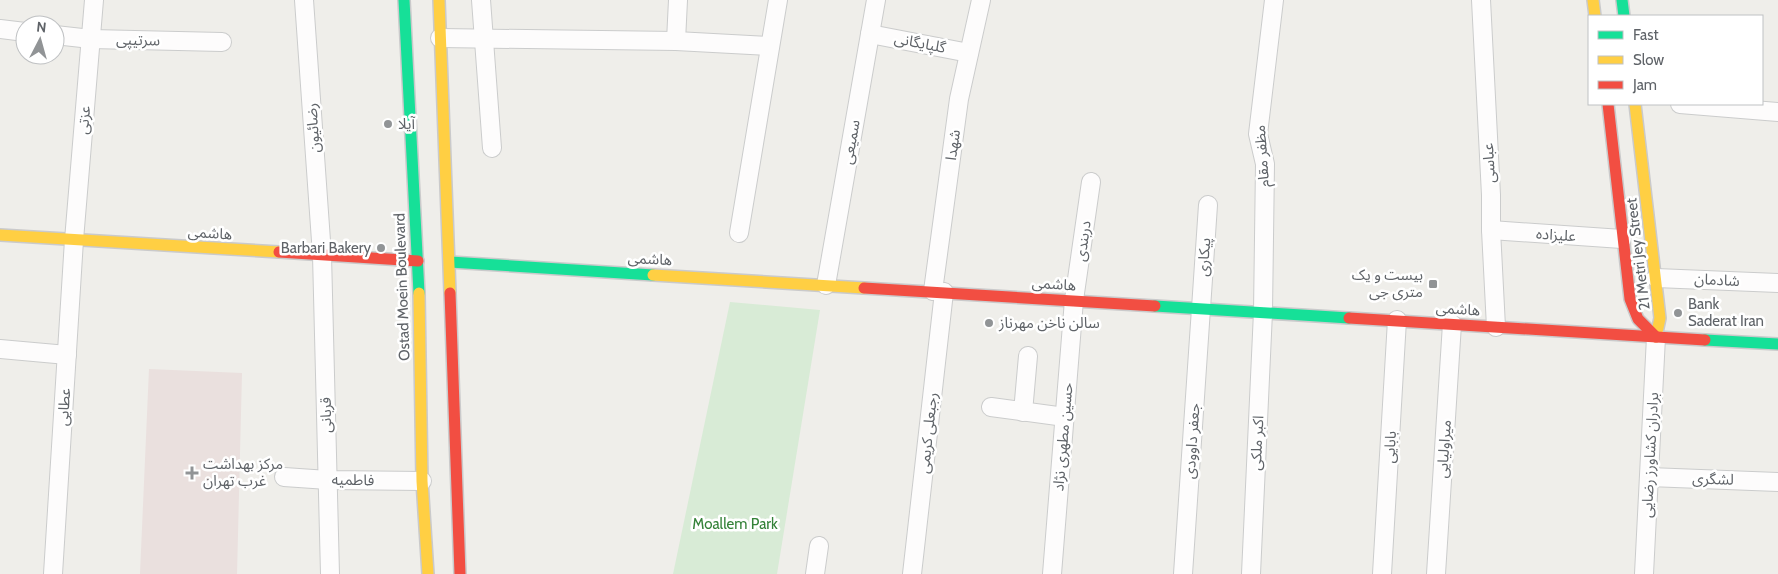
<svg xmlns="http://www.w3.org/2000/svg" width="1778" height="574" font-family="Cabin,'Noto Sans Arabic',sans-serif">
	<rect width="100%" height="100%" fill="#efeeea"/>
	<polygon fill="#eae0de" points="149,369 242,373 237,574 140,574"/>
	<polygon fill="#d8ebd6" points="730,302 820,310 777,574 673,574"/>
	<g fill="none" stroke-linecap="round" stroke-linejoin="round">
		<defs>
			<g id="street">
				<polyline points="304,0 322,255 330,574"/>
				<polyline points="481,0 492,148"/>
				<polyline points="1481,0 1491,195 1491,230 1496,327"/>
				<polyline points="0,29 25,32"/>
				<polyline points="870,34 969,53"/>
				<polyline points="55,35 91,39 222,42"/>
				<polyline points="440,38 676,41 770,46"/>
				<polyline points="676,41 678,0"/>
				<polyline points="1680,104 1778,112"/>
				<polyline points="1491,230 1622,239"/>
				<polyline points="739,233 778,0"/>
				<polyline points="1656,278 1778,283"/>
				<polyline points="826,285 876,0"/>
				<polyline points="933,291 959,99 981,0"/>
				<polyline points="0,349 67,355"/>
				<polyline points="991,407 1065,417"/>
				<polyline points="1023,412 1028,356"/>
				<polyline points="284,477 328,480 422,481"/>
				<polyline points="1649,477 1778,482"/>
				<polyline points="53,574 74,240 94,0"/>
				<polyline points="815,574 819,546"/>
				<polyline points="912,574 944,292"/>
				<polyline points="1052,574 1074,300 1091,182"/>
				<polyline points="1183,574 1208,205"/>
				<polyline points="1251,574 1263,312 1265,164 1258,134 1274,0"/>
				<polyline points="1382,574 1397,320"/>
				<polyline points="1436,574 1452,324"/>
				<polyline points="1644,574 1656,337"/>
			</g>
			<g id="fast">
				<polyline points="404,0 419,293"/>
				<polyline points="1622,0 1624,16"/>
				<polyline points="450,262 653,275"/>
				<polyline points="1155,306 1349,318"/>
				<polyline points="1705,340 1778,344"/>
			</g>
			<g id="slow">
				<polyline points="439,0 450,293"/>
				<polyline points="1593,0 1595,16"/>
				<polyline points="1635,104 1660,318 1656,337"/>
				<polyline points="0,235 279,252"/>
				<polyline points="653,275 864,288"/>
				<polyline points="419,293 422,481 428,574"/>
			</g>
			<g id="jam">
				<polyline points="1608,104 1630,299 1638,319 1656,337"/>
				<polyline points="279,252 418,261"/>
				<polyline points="864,288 1155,306"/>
				<polyline points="450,293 460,574"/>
				<polyline points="1349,318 1705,340"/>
			</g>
		</defs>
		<use href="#street" stroke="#cbcccc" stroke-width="20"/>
		<use href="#fast" stroke="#cacacb" stroke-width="14"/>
		<use href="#slow" stroke="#cacacb" stroke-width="14"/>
		<use href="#jam" stroke="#cacacb" stroke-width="14"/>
		<use href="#street" stroke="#fdfcfc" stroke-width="18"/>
		<use href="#fast" stroke="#16e098" stroke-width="11"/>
		<use href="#slow" stroke="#ffcf43" stroke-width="11"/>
		<use href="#jam" stroke="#f24e42" stroke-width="11"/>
	</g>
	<g fill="#919496" stroke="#fff" stroke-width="2">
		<circle cx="388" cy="124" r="5"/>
		<circle cx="381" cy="248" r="5"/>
		<rect x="1428" y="279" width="10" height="10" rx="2.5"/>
		<circle cx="1678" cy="313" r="5"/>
		<circle cx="989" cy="323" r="5"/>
		<path d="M189.5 465.5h5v5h5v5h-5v5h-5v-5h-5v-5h5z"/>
	</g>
	<g text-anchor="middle" stroke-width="5" stroke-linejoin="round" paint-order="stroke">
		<g font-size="15" fill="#5f6368" stroke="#fff">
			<text transform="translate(138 40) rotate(1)" y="5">سرتیپی</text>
			<text transform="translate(920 43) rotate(11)" y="5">گلپایگانی</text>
			<text transform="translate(84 120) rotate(-85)" y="5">عزتی</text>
			<text transform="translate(313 128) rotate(-94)" y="5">رضائیون</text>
			<text transform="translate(851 142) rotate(-80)" y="5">سمیعی</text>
			<text transform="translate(953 145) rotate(-82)" y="5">شهدا</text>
			<text transform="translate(1262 156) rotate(-94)" y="5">مظفر مقام</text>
			<text transform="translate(1489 163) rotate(-93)" y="5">عباسی</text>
			<text transform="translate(210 233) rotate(4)" y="5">هاشمی</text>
			<text transform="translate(1556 235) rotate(4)" y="5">علیزاده</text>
			<text transform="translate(1083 241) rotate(-82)" y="5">دربندی</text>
			<text transform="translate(1638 254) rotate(-97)" y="5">21 Metri Jey Street</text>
			<text transform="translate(1204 257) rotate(-86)" y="5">پیکاری</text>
			<text transform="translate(650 259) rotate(3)" y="5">هاشمی</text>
			<text transform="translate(1717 280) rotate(3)" y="5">شادمان</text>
			<text transform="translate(1054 284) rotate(4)" y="5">هاشمی</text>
			<text transform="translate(402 287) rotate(-92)" y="5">Ostad Moein Boulevard</text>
			<text transform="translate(1458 309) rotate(4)" y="5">هاشمی</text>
			<text transform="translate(64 407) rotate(-86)" y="5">عطایی</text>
			<text transform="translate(326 415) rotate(-91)" y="5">قربانی</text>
			<text transform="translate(928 433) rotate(-84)" y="5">رجبعلی کریمی</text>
			<text transform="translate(1063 437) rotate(-85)" y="5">حسین مطهری نژاد</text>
			<text transform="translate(1192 441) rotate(-86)" y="5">جعفر داوودی</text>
			<text transform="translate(1257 443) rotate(-87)" y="5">اکبر ملکی</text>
			<text transform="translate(1390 447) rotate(-87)" y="5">بابایی</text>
			<text transform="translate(1444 449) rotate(-86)" y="5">میراولیایی</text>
			<text transform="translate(1650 455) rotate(-87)" y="5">برادران کشاورز رضایی</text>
			<text transform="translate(1713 479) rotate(2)" y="5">لشگری</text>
			<text transform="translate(353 480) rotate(1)" y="5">فاطمیه</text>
		</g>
		<g font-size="15" fill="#5f6368" stroke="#fff" text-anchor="start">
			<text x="398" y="129">آیلا</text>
			<text x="371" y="253" text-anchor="end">Barbari Bakery</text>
			<text x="1423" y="280" text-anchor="end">بیست و یک<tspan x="1423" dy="17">متری جی</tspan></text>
			<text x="1688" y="309">Bank<tspan x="1688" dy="17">Saderat Iran</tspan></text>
			<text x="999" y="328">سالن ناخن مهرناز</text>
			<text x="203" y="469">مرکز بهداشت<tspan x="203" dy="17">غرب تهران</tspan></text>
		</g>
		<g font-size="15" fill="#348238" stroke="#fff">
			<text x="735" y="529">Moallem Park</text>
		</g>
	</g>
	<rect x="1588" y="15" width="175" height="90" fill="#ffffff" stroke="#bfc1c3"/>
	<rect x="1598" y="31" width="25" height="8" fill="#16e098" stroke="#bfc1c3"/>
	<text x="1633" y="40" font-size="15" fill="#5f6368">Fast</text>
	<rect x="1598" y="56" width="25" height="8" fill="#ffcf43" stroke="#bfc1c3"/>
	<text x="1633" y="65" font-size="15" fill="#5f6368">Slow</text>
	<rect x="1598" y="81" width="25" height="8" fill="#f24e42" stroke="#bfc1c3"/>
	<text x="1633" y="90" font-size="15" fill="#5f6368">Jam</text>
	<g transform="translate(40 40) rotate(6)"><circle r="24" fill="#ffffff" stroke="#bfc1c3"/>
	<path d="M0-4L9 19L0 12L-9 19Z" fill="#919496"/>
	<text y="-8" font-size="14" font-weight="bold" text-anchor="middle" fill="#5f6368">N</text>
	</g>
</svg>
